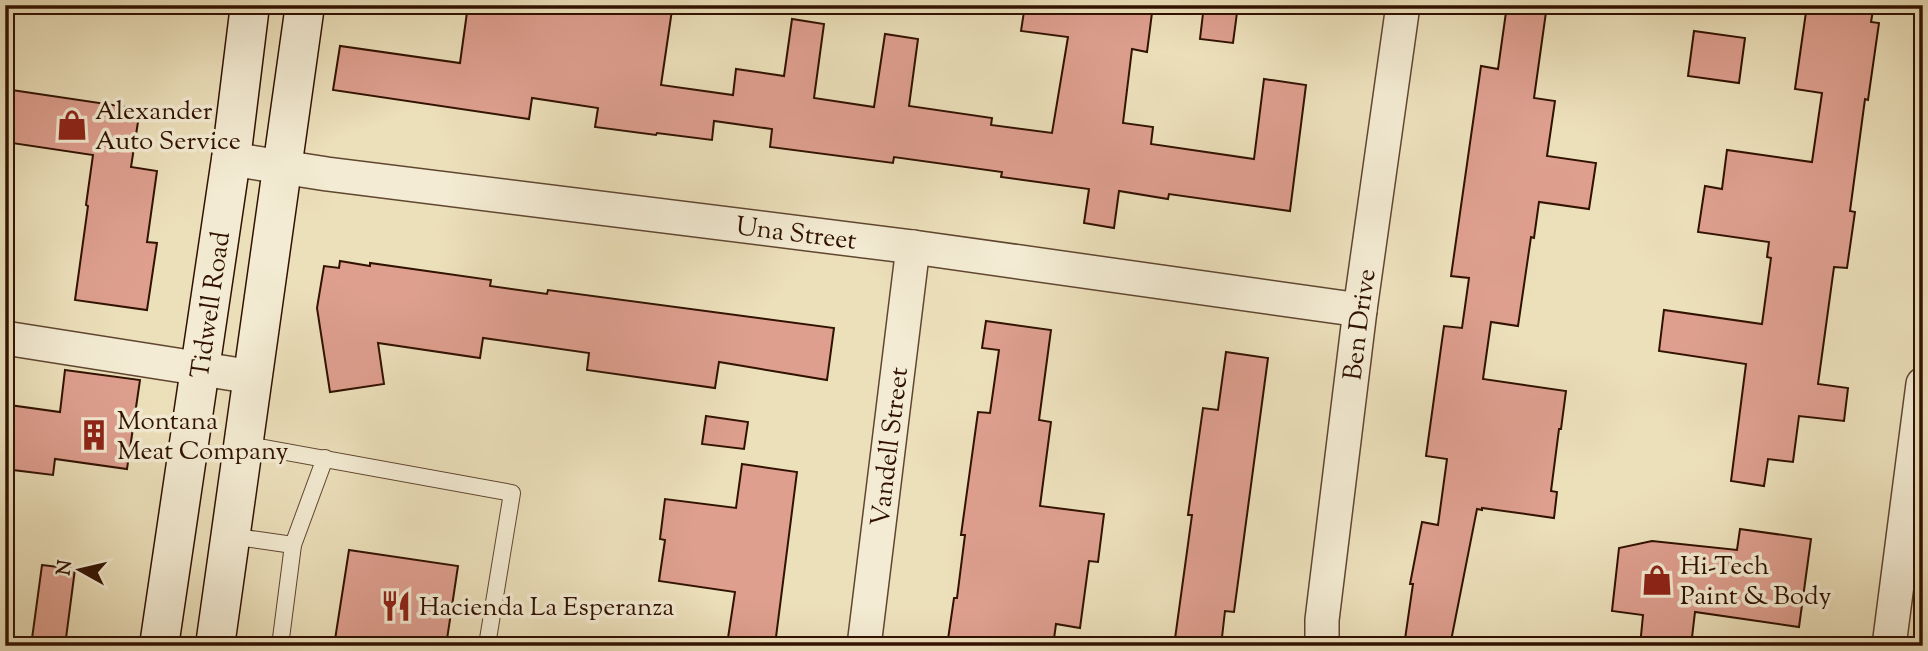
<svg xmlns="http://www.w3.org/2000/svg" width="1928" height="651" font-family="'Sorts Mill Goudy',serif">
	<rect width="100%" height="100%" fill="#ece0bb"/>
	<filter id="stains"><feTurbulence type="fractalNoise" baseFrequency=".00286" numOctaves="4"/><feColorMatrix values="0 0 0 0 .2 0 0 0 0 .09 0 0 0 0 .02 0 0 0 .5 -.17"/></filter>
	<radialGradient id="worn" r=".72"><stop offset=".6" stop-color="#630" stop-opacity="0"/><stop offset="1" stop-color="#630" stop-opacity=".3"/></radialGradient>
	<g fill="#de9f8f" stroke="#311201" stroke-width="2">
		<polygon points="468,5 636,5 672,10 661,85 733,95 736,69 784,76 792,19 824,24 814,98 874,107 885,34 918,39 909,106 992,118 991,125 1052,133 1068,37 1021,31 1025,5 1153,5 1147,52 1132,49 1123,123 1153,127 1151,144 1254,159 1264,79 1306,85 1290,211 1169,194 1168,199 1119,191 1114,228 1084,223 1089,189 1001,177 1002,172 894,157 893,163 770,147 772,129 714,121 712,140 657,133 656,135 595,127 598,108 532,98 529,119 333,90 340,46 460,63"/>
		<polygon points="1204,5 1238,5 1233,43 1200,39"/>
		<polygon points="1507,5 1547,5 1534,98 1555,101 1547,156 1596,163 1589,209 1539,202 1534,238 1531,237 1518,326 1491,322 1483,379 1566,391 1561,429 1559,429 1551,491 1557,492 1554,518 1482,508 1482,510 1477,509 1450,646 1404,646 1413,584 1410,584 1422,522 1438,525 1447,459 1426,456 1444,326 1462,328 1469,278 1451,276 1481,66 1498,69"/>
		<polygon points="1807,5 1874,5 1871,22 1879,23 1868,100 1865,99 1850,211 1855,212 1847,268 1834,267 1818,384 1848,388 1844,421 1799,416 1793,462 1768,459 1764,486 1731,481 1746,364 1659,351 1664,310 1762,324 1771,258 1767,257 1769,242 1698,232 1705,186 1722,189 1727,150 1812,162 1822,93 1795,89"/>
		<polygon points="1694,31 1745,38 1739,83 1688,76"/>
		<polygon points="5,89 140,109 131,167 157,171 147,242 157,243 147,310 75,300 88,206 86,205 93,155 5,142"/>
		<polygon points="340,261 370,266 370,263 491,280 490,286 547,294 548,290 834,328 827,380 719,362 715,388 587,370 589,353 483,338 480,358 378,343 384,384 330,392 317,308 324,266 339,268"/>
		<polygon points="986,321 1051,330 1039,420 1051,422 1040,506 1104,514 1098,562 1089,561 1080,628 1056,624 1053,646 947,646 954,598 957,598 965,535 961,535 978,412 990,413 999,350 982,348"/>
		<polygon points="1226,352 1268,358 1234,612 1225,611 1221,646 1174,646 1192,515 1188,515 1203,408 1218,410"/>
		<polygon points="65,370 140,380 127,469 55,459 53,475 5,469 5,436 9,405 60,412"/>
		<polygon points="706,416 748,422 744,449 702,444"/>
		<polygon points="742,464 797,472 775,645 728,638 735,592 659,581 665,540 660,539 665,499 736,508"/>
		<polygon points="1740,529 1811,539 1799,627 1695,612 1691,646 1640,646 1643,615 1612,611 1619,548 1652,541 1737,550"/>
		<polygon points="349,550 458,566 446,646 334,646"/>
		<polygon points="42,565 75,569 65,646 31,646"/>
	</g>
	<g fill="none" stroke-linecap="round" stroke-linejoin="round">
		<defs>
			<g id="service">
				<polyline points="242,444 512,493 488,639"/>
				<polyline points="230,536 293,545"/>
				<polyline points="280,646 293,545 325,458"/>
			</g>
			<g id="minor">
				<path id="s1" d="M231 159 327 174 913 247 1360 310"/>
				<polyline points="5,338 253,377"/>
				<path id="s2" d="M864 646 913 247"/>
				<path id="s3" d="M1322 646V620L1360 310 1403 5"/>
				<polyline points="1889,646 1923,384"/>
			</g>
			<g id="secondary">
				<path id="s4" d="M159 646 231 159 250 5"/>
				<polyline points="215,646 305,5"/>
			</g>
		</defs>
		<use href="#service" stroke="#604630" stroke-width="18"/>
		<use href="#minor" stroke="#604630" stroke-width="36"/>
		<use href="#secondary" stroke="#311201" stroke-width="41"/>
		<use href="#service" stroke="#f3ebd3" stroke-width="16"/>
		<use href="#minor" stroke="#f3ebd3" stroke-width="33"/>
		<use href="#secondary" stroke="#f3ebd3" stroke-width="38"/>
	</g>
	<defs>
		<symbol id="shop-bare" viewBox="-9 -9 18 18"><path d="M-5-2.5h2.3a2.7 3.5 0 0 1 5.4 0H5L5.5 6h-11ZM-1.5-2.5h3a1.5 2.3 0 0 0-3 0Z" fill="#8f2418" stroke="#f3ebd3" stroke-width="2.5" paint-order="stroke"/></symbol>
		<symbol id="building-bare" viewBox="-9 -9 18 18"><path d="M-4-6H4V6H1V3H-1V6H-4ZM-2.5-4.3h1.7v1.8h-1.7ZM.8-4.3h1.7v1.8H.8ZM-2.5-1h1.7V.8h-1.7ZM.8-1h1.7V.8H.8Z" fill="#8f2418" stroke="#f3ebd3" stroke-width="2.5" paint-order="stroke"/></symbol>
		<symbol id="restaurant-bare" viewBox="-9 -9 18 18"><path d="M-5-6h1v4h1v-4h1v4h1v-4h1v5L-1.5 .5V6h-2V.5L-5-1ZM5-6V6H3V1.5H1.5Q1.5-4 5-6Z" fill="#8f2418" stroke="#f3ebd3" stroke-width="2.5" paint-order="stroke"/></symbol>
	</defs>
	<g fill-rule="evenodd">
		<use href="#shop-bare" x="50" y="103" width="44" height="44"/>
		<use href="#building-bare" x="72" y="413" width="44" height="44"/>
		<use href="#shop-bare" x="1635" y="558" width="44" height="44"/>
		<use href="#restaurant-bare" x="374" y="584" width="44" height="44"/>
	</g>
	<g text-anchor="middle" stroke-width="7" stroke-linejoin="round" paint-order="stroke">
		<g font-size="26" fill="#311201" stroke="#f3ebd3" text-anchor="start">
			<text x="95" y="119">Alexander<tspan x="95" dy="30">Auto Service</tspan></text>
			<text x="117" y="429">Montana<tspan x="117" dy="30">Meat Company</tspan></text>
			<text x="1680" y="574">Hi-Tech<tspan x="1680" dy="30">Paint &amp; Body</tspan></text>
			<text x="419" y="615">Hacienda La Esperanza</text>
		</g>
		<g font-size="26" fill="#311201" stroke="#f3ebd3">
			<text dy="9" stroke="none"><textPath href="#s1" startOffset="570">Una Street</textPath></text>
			<text dy="9" stroke="none"><textPath href="#s4" startOffset="345">Tidwell Road</textPath></text>
			<text dy="9" stroke="none"><textPath href="#s3" startOffset="324">Ben Drive</textPath></text>
			<text dy="9" stroke="none"><textPath href="#s2" startOffset="201">Vandell Street</textPath></text>
		</g>
	</g>
	<rect width="1928" height="651" fill="none" stroke="#ece0bb" stroke-width="28"/>
	<rect x="7" y="7" width="1914" height="637" fill="none" stroke="#311201" stroke-width="3.5"/>
	<rect x="14" y="14" width="1900" height="623" fill="none" stroke="#311201" stroke-width="2"/>
	<g transform="translate(80 570) rotate(278)" stroke="#f3ebd3" stroke-width="5" paint-order="stroke">
	<path d="M0-5L12 26L0 18L-12 26Z" fill="#311201"/>
	<text y="-10" font-size="19" font-weight="bold" text-anchor="middle" fill="#311201">N</text>
	</g>
	<rect width="100%" height="100%" filter="url(#stains)"/>
	<rect width="100%" height="100%" fill="url(#worn)"/>
</svg>
